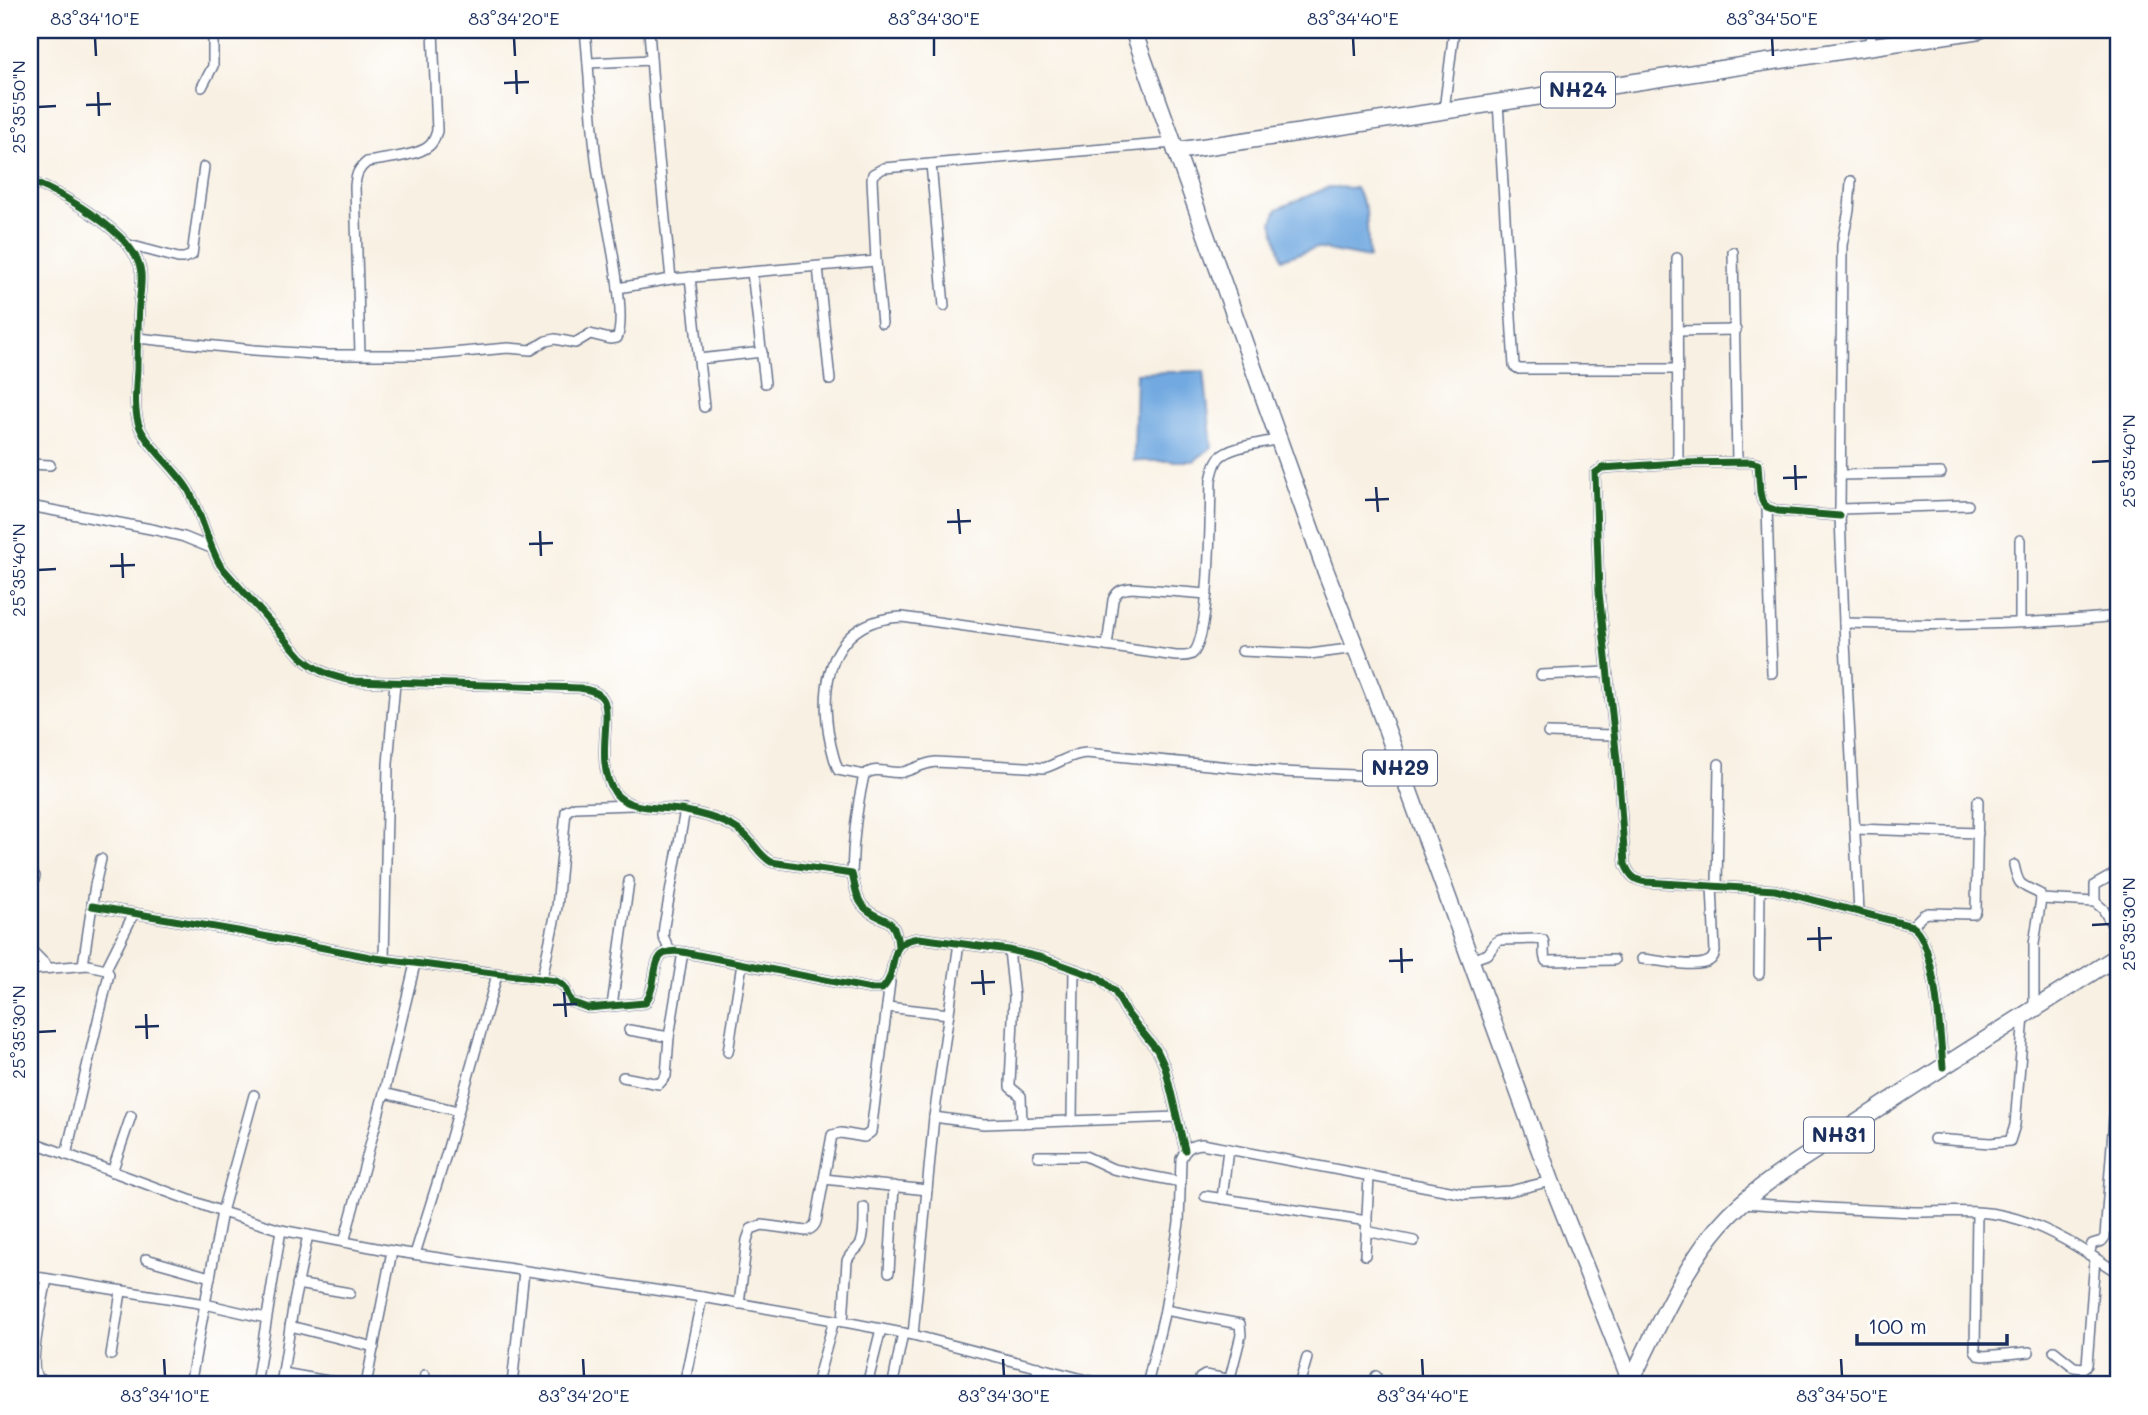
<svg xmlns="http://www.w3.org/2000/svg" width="2148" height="1415" font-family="Mali,sans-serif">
	<rect width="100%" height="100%" fill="#fff"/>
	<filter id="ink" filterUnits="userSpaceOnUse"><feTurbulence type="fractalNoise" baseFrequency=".0143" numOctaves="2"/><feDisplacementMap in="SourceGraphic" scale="14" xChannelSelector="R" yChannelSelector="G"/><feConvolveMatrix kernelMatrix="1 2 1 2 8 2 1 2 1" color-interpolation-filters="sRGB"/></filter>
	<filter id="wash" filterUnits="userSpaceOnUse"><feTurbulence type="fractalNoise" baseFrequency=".00686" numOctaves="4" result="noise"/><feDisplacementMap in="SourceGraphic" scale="28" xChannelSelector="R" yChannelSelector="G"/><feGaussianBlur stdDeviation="1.57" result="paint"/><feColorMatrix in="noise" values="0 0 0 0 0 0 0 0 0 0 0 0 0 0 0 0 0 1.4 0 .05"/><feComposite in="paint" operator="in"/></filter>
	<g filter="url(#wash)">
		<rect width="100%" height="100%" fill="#f8f0e2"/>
		<g fill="#71a9e0" stroke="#466c9f" stroke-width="2">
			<polygon points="1329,187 1356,188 1366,209 1369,258 1316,248 1282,259 1272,222 1277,209"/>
			<polygon points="1204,371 1212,447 1194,461 1134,461 1136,373"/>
		</g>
	</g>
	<g filter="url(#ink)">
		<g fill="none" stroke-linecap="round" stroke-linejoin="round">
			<defs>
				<g id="street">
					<polyline points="649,30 657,139 671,279"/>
					<polyline points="1869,46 1872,30"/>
					<polyline points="588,63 651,60"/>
					<polyline points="202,87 213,66 213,30"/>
					<polyline points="1498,102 1514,366 1519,369 1677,369"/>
					<polyline points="1444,110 1454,30"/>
					<polyline points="931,164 944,306"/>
					<path d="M30 181C63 194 138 235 141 273 142 283 140 295 139 305 138 327 137 348 137 369 136 388 133 411 140 428 149 448 177 470 189 491 202 515 207 542 220 565L302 658C319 672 332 677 354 681L580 688C588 690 598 691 603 699 607 705 606 713 606 720 605 744 600 772 615 793 630 812 665 806 686 811 706 815 735 823 749 839 757 848 760 855 771 862L852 874C855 885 856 898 863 906 880 925 895 911 898 946"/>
					<polyline points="1851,181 1849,210 1842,245 1840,516 1844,623 1859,912"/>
					<polyline points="129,245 178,258 184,258 192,255 204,167"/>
					<polyline points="1733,252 1737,462"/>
					<polyline points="1677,258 1678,463"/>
					<polyline points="876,261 882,323"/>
					<polyline points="818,267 830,380"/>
					<polyline points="752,272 765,383"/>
					<polyline points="690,277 704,407"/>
					<polyline points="618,288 671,279 876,261 872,179 873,174 884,168 1173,143"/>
					<polyline points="1677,331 1736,330"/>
					<path d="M137 338 254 350 327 355H429L508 348 531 350 546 341 555 339 575 343 590 334 610 339 617 338C629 315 603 205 598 174 591 126 590 78 585 30"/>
					<path d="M360 354 355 186C356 175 358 169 367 162 383 159 418 156 429 146 434 142 435 137 437 131L433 30"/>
					<polyline points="699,359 762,352"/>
					<polyline points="30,464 50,465"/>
					<polyline points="1840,475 1941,473"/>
					<polyline points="30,506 156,530 184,537 211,548"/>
					<polyline points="1767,507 1772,673"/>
					<polyline points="1840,509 1968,505"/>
					<path d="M1840 516 1778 511 1767 507 1762 501 1760 492 1758 464 1751 462 1678 463 1602 468 1595 473 1599 592 1619 779 1625 864C1630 876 1634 880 1646 882L1775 890 1912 926C1936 941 1940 1037 1943 1067"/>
					<polyline points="2020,622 2020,540"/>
					<path d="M1844 623C1935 626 2027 625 2118 616"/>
					<path d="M1107 646 1113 600C1117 590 1122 589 1132 588L1207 594"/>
					<polyline points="1242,651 1310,654 1356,648"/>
					<polyline points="1541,675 1607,672"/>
					<polyline points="1548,733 1613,735"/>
					<path d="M864 775 838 770C816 708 818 620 902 617L1176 656C1181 656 1187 657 1192 654 1211 641 1210 507 1211 480 1213 472 1214 464 1219 458 1230 446 1264 443 1280 439"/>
					<polyline points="1855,829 1978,833"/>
					<path d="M2014 865C2019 888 2021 884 2040 894L2041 899 2034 944V1009"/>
					<path d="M852 874C853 838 856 810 864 775 877 765 889 775 903 772 915 769 924 763 936 762L1044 768C1058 764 1070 754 1086 753L1281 772 1403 777"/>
					<polyline points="1717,886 1719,764"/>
					<polyline points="30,895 35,876"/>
					<polyline points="2041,899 2095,902 2103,909 2118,935"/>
					<polyline points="2095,902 2095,885 2118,872"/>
					<path d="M92 906 238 931 375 958 556 981 564 986 571 1002 588 1008 645 1003C662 981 644 946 683 952L871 989H882C901 971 883 941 919 938L1009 950 1043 958 1099 978 1115 992 1127 1013 1157 1050 1165 1067 1185 1150"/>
					<polyline points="1912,926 1923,915 1928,913 1970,914 1974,914 1976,911 1978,801"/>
					<polyline points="30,949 49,968"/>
					<polyline points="1009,950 1014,997 1010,1083 1010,1087 1021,1096 1022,1123"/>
					<polyline points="670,951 663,936 664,926 685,810"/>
					<path d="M1642 959C1657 960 1697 969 1709 961 1713 959 1714 956 1715 952L1712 886"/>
					<polyline points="384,960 388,764 395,683"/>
					<path d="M1470 960 1488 954 1496 942 1500 940 1539 939 1543 940C1546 946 1542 954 1546 961L1614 960"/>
					<polyline points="83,965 95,885 101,859"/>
					<polyline points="106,969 134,913"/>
					<polyline points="30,970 88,965 106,969 109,974 66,1155"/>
					<polyline points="1759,974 1760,889"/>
					<polyline points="542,978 557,907 566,811 575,807 632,805"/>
					<polyline points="612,1006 629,881"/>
					<polyline points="887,1007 949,1014"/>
					<polyline points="629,1030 669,1037"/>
					<polyline points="728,1052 742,964"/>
					<polyline points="623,1077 659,1084 666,1076 669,1037 683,952"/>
					<polyline points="384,1093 458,1111"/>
					<polyline points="934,1117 984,1124 1177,1117"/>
					<polyline points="1072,1121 1074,969"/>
					<polyline points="1934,1139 1991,1143 2010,1141 2015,1125 2024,1016"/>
					<polyline points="30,1141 222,1212 281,1230 392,1251 702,1297 834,1320 913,1335 1106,1385"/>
					<polyline points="1038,1156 1085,1156 1113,1169 1181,1182"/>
					<polyline points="112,1172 131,1116"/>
					<polyline points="824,1179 927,1190"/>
					<polyline points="1205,1196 1367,1221"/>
					<polyline points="1222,1199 1228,1149"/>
					<path d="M1743 1203C1800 1207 1857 1210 1914 1212 1945 1212 1979 1209 2010 1217 2049 1227 2085 1251 2118 1273"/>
					<polyline points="1977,1213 1975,1350 1978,1355 1984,1356 2029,1352"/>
					<polyline points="1366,1231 1414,1241"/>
					<polyline points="344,1242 384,1093 415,964"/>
					<polyline points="415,1254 446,1155 497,975"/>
					<polyline points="1365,1255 1369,1177"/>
					<polyline points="2089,1255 2092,1244 2102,1241 2105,1237 2114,1118"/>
					<polyline points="146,1259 210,1277"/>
					<polyline points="889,1272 894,1186"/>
					<polyline points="30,1276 205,1304 266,1318"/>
					<path d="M47 1279C44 1295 27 1370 39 1378 45 1383 58 1384 66 1385"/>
					<polyline points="297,1284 350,1293"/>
					<path d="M739 1304 747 1240 751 1229 762 1225 806 1231C814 1228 816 1224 817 1217L832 1135 841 1133 864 1137 871 1132 890 982"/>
					<polyline points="1165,1310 1240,1324 1241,1335 1230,1378 1227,1379 1205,1375 1200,1378 1199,1385"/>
					<path d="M843 1322 847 1261C850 1252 857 1251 861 1243 865 1233 864 1218 864 1207"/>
					<polyline points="290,1326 374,1347"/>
					<polyline points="913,1335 934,1117 959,943"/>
					<polyline points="2054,1351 2074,1367 2083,1368 2087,1365 2095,1258"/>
					<polyline points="111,1355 121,1292"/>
					<polyline points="283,1373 350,1385"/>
					<polyline points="190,1385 222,1212 254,1095"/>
					<polyline points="256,1385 281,1230"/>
					<polyline points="281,1385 294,1302 308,1235"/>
					<polyline points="366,1385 392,1251"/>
					<polyline points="424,1385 425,1375"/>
					<polyline points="512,1385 524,1271"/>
					<polyline points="684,1385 702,1297"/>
					<polyline points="816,1385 834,1320"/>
					<polyline points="867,1385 881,1329"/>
					<polyline points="895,1385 893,1383 903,1333"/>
					<polyline points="1035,1385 1038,1367"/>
					<path d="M1147 1385 1165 1310 1179 1223 1181 1159C1186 1148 1191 1145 1202 1144L1465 1194 1510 1191 1551 1181"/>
					<polyline points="1299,1385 1307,1358"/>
					<polyline points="1374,1385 1376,1376"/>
				</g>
				<g id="highway">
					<polyline points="1133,30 1326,572 1373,692 1551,1181 1631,1382"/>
					<polyline points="1176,151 1980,30"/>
					<path d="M1629 1385C1654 1334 1684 1266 1721 1224 1753 1187 1800 1161 1840 1134 1931 1073 2025 1015 2118 956"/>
				</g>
			</defs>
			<use href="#street" stroke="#68738c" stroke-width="12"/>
			<use href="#highway" stroke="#68738c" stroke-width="19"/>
			<use href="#street" stroke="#fff" stroke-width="9"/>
			<use href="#highway" stroke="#fff" stroke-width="16"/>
			<defs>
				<g id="cycleway">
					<path d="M30 181C63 194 138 235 141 273 142 283 140 295 139 305 138 327 137 348 137 369 136 388 133 411 140 428 149 448 177 470 189 491 202 515 207 542 220 565L302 658C319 672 332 677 354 681L580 688C588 690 598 691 603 699 607 705 606 713 606 720 605 744 600 772 615 793 630 812 665 806 686 811 706 815 735 823 749 839 757 848 760 855 771 862L852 874C855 885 856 898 863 906 880 925 895 911 898 946"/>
					<path d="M1840 516 1778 511 1767 507 1762 501 1760 492 1758 464 1751 462 1678 463 1602 468 1595 473 1599 592 1619 779 1625 864C1630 876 1634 880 1646 882L1775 890 1912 926C1936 941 1940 1037 1943 1067"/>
					<path d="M92 906 238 931 375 958 556 981 564 986 571 1002 588 1008 645 1003C662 981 644 946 683 952L871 989H882C901 971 883 941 919 938L1009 950 1043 958 1099 978 1115 992 1127 1013 1157 1050 1165 1067 1185 1150"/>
				</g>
			</defs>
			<use href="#cycleway" stroke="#fff" stroke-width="11"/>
			<use href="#cycleway" stroke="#1b5e20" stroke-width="7"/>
		</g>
	</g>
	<path fill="none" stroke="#1b2f5e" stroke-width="2.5" d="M95 38 96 56M514 38 515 56M934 38V56M1353 38 1354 56M1772 38 1773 56M516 70 517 94M504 83 529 82M98 92 99 116M86 105 111 104M38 107 56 106M2092 462 2110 461M1795 465 1796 490M1783 478 1807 477M1376 487 1378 512M1365 500 1389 499M958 509 960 534M947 522 971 521M540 531 541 556M529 544 553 543M122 553 123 578M110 566 135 565M38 570 56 569M2092 925 2110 924M1819 927 1820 951M1807 939 1832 938M1401 948 1402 973M1389 961 1413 960M982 970 984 995M971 983 995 982M564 992 566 1017M553 1005 577 1004M146 1014 147 1039M135 1027 159 1026M38 1032 56 1031M164 1359 165 1376M583 1359 584 1376M1003 1359 1004 1376M1422 1359 1423 1376M1841 1359 1842 1376"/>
	<g text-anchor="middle" stroke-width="6" stroke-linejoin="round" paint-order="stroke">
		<g fill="#fff" stroke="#5f6d8e" stroke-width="2">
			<rect x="1541" y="72.5" width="74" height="35" rx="5"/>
			<rect x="1363" y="750.5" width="74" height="35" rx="5"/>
			<rect x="1804" y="1117.5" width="70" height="35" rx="5"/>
		</g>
		<g font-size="21" font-weight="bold" fill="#1b2f5e">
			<text x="1578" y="97">NH24</text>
			<text x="1400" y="775">NH29</text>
			<text x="1839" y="1142">NH31</text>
		</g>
	</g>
	<rect width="2148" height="1415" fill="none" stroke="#fff" stroke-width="77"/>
	<path d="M1857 1334v10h150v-10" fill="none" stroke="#1b2f5e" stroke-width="3.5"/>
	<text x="1868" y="1334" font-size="21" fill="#1b2f5e" stroke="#ffffff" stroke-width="5" paint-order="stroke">100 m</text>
	<rect x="38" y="38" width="2072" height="1338" fill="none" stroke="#1b2f5e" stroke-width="2.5"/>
	<g font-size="18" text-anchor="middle" fill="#1b2f5e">
		<text x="95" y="25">83°34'10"E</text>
		<text x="514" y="25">83°34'20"E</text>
		<text x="934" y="25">83°34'30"E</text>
		<text x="1353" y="25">83°34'40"E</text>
		<text x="1772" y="25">83°34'50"E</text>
		<text transform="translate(19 107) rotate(-90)" y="6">25°35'50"N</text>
		<text transform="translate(2129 461) rotate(-90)" y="6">25°35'40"N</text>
		<text transform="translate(19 570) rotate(-90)" y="6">25°35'40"N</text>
		<text transform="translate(2129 924) rotate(-90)" y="6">25°35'30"N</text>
		<text transform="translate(19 1032) rotate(-90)" y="6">25°35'30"N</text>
		<text x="165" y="1402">83°34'10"E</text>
		<text x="584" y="1402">83°34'20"E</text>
		<text x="1004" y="1402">83°34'30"E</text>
		<text x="1423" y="1402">83°34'40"E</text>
		<text x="1842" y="1402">83°34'50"E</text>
	</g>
</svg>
